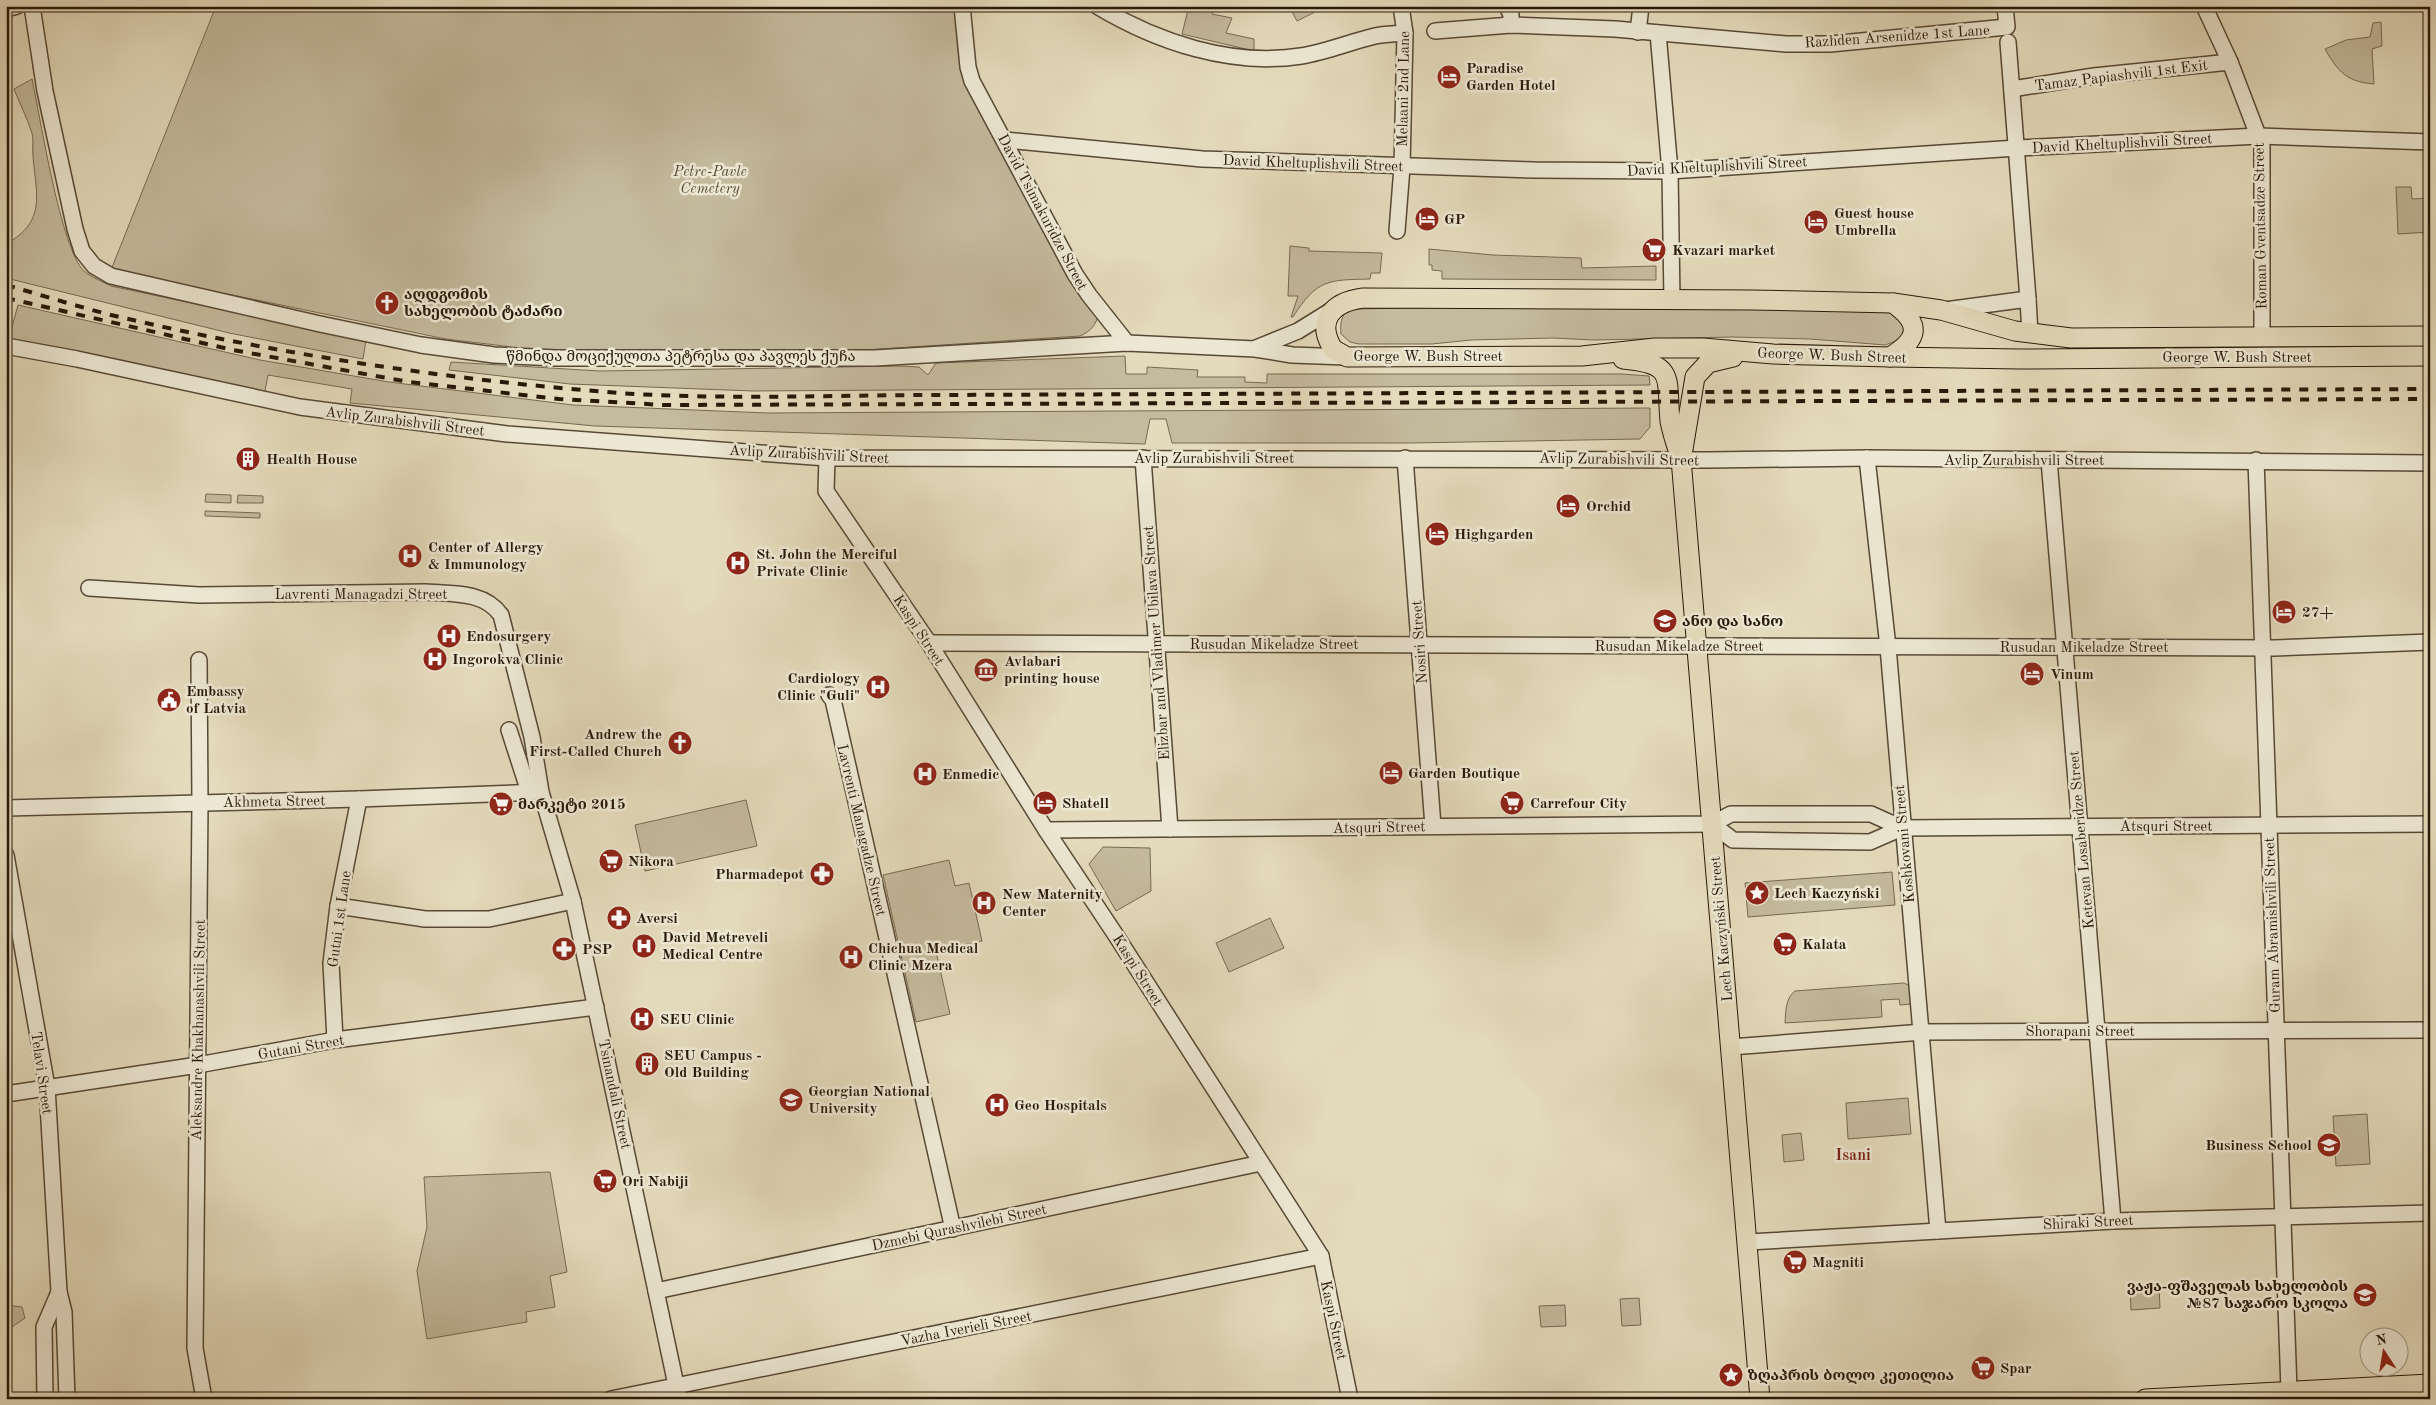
<svg xmlns="http://www.w3.org/2000/svg" width="2436" height="1405" font-family="'Old Standard TT','Noto Serif Georgian',serif">
	<rect width="100%" height="100%" fill="#e4dbbc"/>
	<filter id="stains"><feTurbulence type="fractalNoise" baseFrequency=".004" numOctaves="4"/><feColorMatrix values="0 0 0 0 .2 0 0 0 0 .09 0 0 0 0 .02 0 0 0 .5 -.17"/></filter>
	<radialGradient id="worn" r=".72"><stop offset=".6" stop-color="#630" stop-opacity="0"/><stop offset="1" stop-color="#630" stop-opacity=".3"/></radialGradient>
	<g fill="#c4ba9d" stroke="#766952">
		<path d="M216 6H956L963 72 1099 313C1096 325 1091 331 1080 336L803 354 546 351 446 339 111 270Z"/>
		<polygon points="1189,6 1214,6 1212,14 1232,18 1226,33 1254,39 1254,51 1182,34"/>
		<polygon points="1289,6 1312,6 1317,11 1297,21"/>
		<path d="M2381 22 2382 46 2372 49 2374 84C2347 82 2338 72 2325 49L2346 40 2370 37 2373 23Z"/>
		<path d="M32 79C40 116 61 250 84 271 91 277 103 282 111 286L366 340 363 359 229 333 6 278V244C47 221 36 195 33 156 32 148 34 140 32 133 27 118 20 104 14 89Z"/>
		<polygon points="2396,187 2411,187 2412,199 2430,198 2430,232 2398,234"/>
		<path d="M1290 246 1309 248V251L1382 253 1380 273H1371L1370 279C1328 280 1317 279 1293 317H1291L1298 296H1288Z"/>
		<polygon points="1429,249 1493,255 1581,258 1582,268 1656,266 1656,280 1442,279 1442,271 1432,270 1432,265 1429,265"/>
		<polygon points="18,305 260,360 389,382 573,405 767,413 1650,408 1650,427 1640,439 1411,443 1172,443 1166,419 1150,419 1145,444 595,426 350,403 352,389 268,375 265,391 257,392 60,348 8,341"/>
		<path d="M1527 306 1882 310 1892 312 1904 327 1903 334 1899 340 1885 345 1810 339 1732 337 1593 340 1554 338 1471 340 1432 344H1359L1350 342 1341 334C1340 322 1341 312 1354 309Z"/>
		<polygon points="1125,356 1126,374 1147,374 1147,367 1198,370 1197,377 1245,377 1245,382 1267,383 1267,374 1622,374 1649,376 1650,385 753,391 570,384 449,370 451,362 600,371 899,366 919,367 928,375 936,363"/>
		<polygon points="206,494 231,495 231,503 205,502"/>
		<polygon points="238,495 263,496 263,503 237,503"/>
		<polygon points="205,511 260,513 260,518 205,516"/>
		<polygon points="746,800 757,846 645,871 635,825"/>
		<polygon points="1103,847 1150,848 1151,891 1116,911 1089,864"/>
		<polygon points="949,860 955,886 969,883 982,941 936,951 950,1014 916,1022 883,875"/>
		<polygon points="1892,872 1895,905 1748,917 1745,883"/>
		<polygon points="1270,918 1284,948 1229,972 1216,943"/>
		<path d="M1904 983 1910 986 1911 1004 1900 1005 1899 999 1881 1000 1882 1017 1785 1023C1786 1011 1785 999 1795 991Z"/>
		<polygon points="1908,1098 1911,1134 1848,1139 1846,1103"/>
		<polygon points="2367,1114 2370,1164 2336,1166 2333,1116"/>
		<polygon points="1801,1133 1804,1160 1784,1162 1782,1135"/>
		<polygon points="550,1172 567,1272 550,1276 555,1307 526,1312 527,1322 427,1339 417,1271 427,1227 424,1177"/>
		<polygon points="2159,1286 2160,1308 2131,1310 2130,1287"/>
		<polygon points="1639,1298 1641,1325 1622,1326 1620,1299"/>
		<polygon points="6,1305 22,1307 25,1318 12,1327 6,1328"/>
		<polygon points="1565,1305 1566,1326 1541,1327 1539,1306"/>
	</g>
	<g fill="none" stroke-linecap="round" stroke-linejoin="round">
		<defs>
			<g id="minor">
				<polyline points="32,6 45,91 75,229 82,251 94,266 111,276 320,324 421,345 494,355 556,358 875,358 1127,343 1255,349 1292,355 1346,357"/>
				<polyline points="962,6 968,67 972,81 1075,274 1089,295 1127,343"/>
				<path d="M1097 6C1157 42 1231 67 1301 56 1326 52 1350 42 1375 36 1384 34 1395 34 1405 33"/>
				<polyline points="1507,6 1511,15 1511,25"/>
				<polyline points="2204,6 2230,62 2262,146 2262,338"/>
				<polyline points="6,9 17,6"/>
				<polyline points="1435,31 1511,25 1615,29 1786,44 1830,44 2007,27 2005,6"/>
				<polyline points="1638,32 1641,6"/>
				<polyline points="1658,33 1670,171 1672,300"/>
				<polyline points="2008,42 2028,299"/>
				<polyline points="2012,89 2094,76 2230,62"/>
				<polyline points="1005,140 1202,159 1535,170 1670,171 2017,148 2259,136 2430,142"/>
				<polyline points="1397,231 1402,167 1405,33 1401,6"/>
				<polyline points="1945,310 2028,299 2030,334"/>
				<polyline points="6,346 77,359 300,407 507,434 827,458 1709,460 1867,458 2430,463"/>
				<polyline points="1256,348 1298,331 1335,308"/>
				<polyline points="827,458 826,491 929,643 1046,830 1117,937 1321,1256 1350,1399"/>
				<polyline points="1143,458 1170,829"/>
				<polyline points="1405,458 1433,826"/>
				<polyline points="1867,458 1888,647 1938,1231"/>
				<polyline points="2049,460 2113,1221"/>
				<polyline points="2256,460 2289,1390"/>
				<path d="M89 588 199 595 426 592C452 594 484 591 501 615L532 737 541 792 573 901 679 1399"/>
				<polyline points="929,643 2274,648 2430,642"/>
				<polyline points="199,660 200,803 195,1348 204,1399"/>
				<polyline points="829,695 833,700 953,1229"/>
				<polyline points="509,730 529,792"/>
				<polyline points="6,808 359,799 541,792"/>
				<polyline points="1712,824 1733,840 1870,842 1902,828 2430,824"/>
				<polyline points="1046,830 1712,824 1731,814 1871,814 1902,828"/>
				<polyline points="6,855 47,1087 59,1292 64,1312 67,1399"/>
				<polyline points="338,906 425,919 489,919 573,901"/>
				<polyline points="335,1040 331,963 338,906 359,799"/>
				<polyline points="1731,1047 1923,1032 2430,1030"/>
				<polyline points="6,1094 198,1065 335,1040 596,1007"/>
				<polyline points="1748,1242 2113,1221 2430,1213"/>
				<polyline points="656,1291 1261,1163"/>
				<polyline points="2402,1385 2403,1399"/>
				<polyline points="45,1399 44,1327 59,1292"/>
				<polyline points="611,1399 1321,1256"/>
			</g>
			<g id="major">
				<path d="M2430 336 2071 338 2015 331 1941 310 1893 303 1751 300 1363 298C1333 302 1315 320 1333 349L1347 357 1582 356 1655 348H1703L1773 354 1890 357 2021 359 2430 356"/>
				<path d="M1890 357C1919 339 1922 324 1893 303"/>
				<path d="M1623 359C1676 364 1666 376 1670 421 1672 433 1677 447 1681 459L1760 1399"/>
				<polyline points="1682,455 1695,377 1708,363 1733,357"/>
				<polyline points="2145,1399 2430,1384"/>
			</g>
		</defs>
		<use href="#minor" stroke="#574935" stroke-width="18"/>
		<use href="#major" stroke="#281808" stroke-width="21"/>
		<use href="#minor" stroke="#ede8d3" stroke-width="15"/>
		<use href="#major" stroke="#e4dbbc" stroke-width="19"/>
		<g stroke="#281808" stroke-width="4" stroke-dasharray="9 9" stroke-linecap="butt">
			<path d="M6 285C41 295 76 306 111 315 276 354 450 380 619 393 726 400 835 395 943 395L2430 389"/>
			<polyline points="6,298 233,350 409,382 559,399 664,405 2430,399"/>
		</g>
	</g>
	<defs>
		<symbol id="hotel-disc" viewBox="-11 -11 22 22"><circle r="9.5" fill="#8f2418" stroke="#ede8d3"/><path d="M-6-4.5h1.5V1H6V5H4.5V3h-9V5H-6ZM-4 0a1.8 1.8 0 1 1 3.6 0ZM.5 0V-2.5h3Q6-2.5 6 0Z" fill="#fff"/></symbol>
		<symbol id="supermarket-disc" viewBox="-11 -11 22 22"><circle r="9.5" fill="#8f2418" stroke="#ede8d3"/><path d="M-6-5.5h2.5l.6 2H6L4.5 2H-2.5L-4.4-4H-6ZM-1.5 3.2a1.3 1.3 0 1 0 .1 0ZM3 3.2a1.3 1.3 0 1 0 .1 0Z" fill="#fff"/></symbol>
		<symbol id="church-disc" viewBox="-11 -11 22 22"><circle r="9.5" fill="#8f2418" stroke="#ede8d3"/><path d="M-1.2-6h2.4v3.5h3.3v2.4h-3.3V6h-2.4V-.1h-3.3v-2.4h3.3Z" fill="#fff"/></symbol>
		<symbol id="building-disc" viewBox="-11 -11 22 22"><circle r="9.5" fill="#8f2418" stroke="#ede8d3"/><path d="M-4-6H4V6H1V3H-1V6H-4ZM-2.5-4.3h1.7v1.8h-1.7ZM.8-4.3h1.7v1.8H.8ZM-2.5-1h1.7V.8h-1.7ZM.8-1h1.7V.8H.8Z" fill="#fff"/></symbol>
		<symbol id="hospital-disc" viewBox="-11 -11 22 22"><circle r="9.5" fill="#8f2418" stroke="#ede8d3"/><path d="M-5-5h3v3.5h4V-5h3V5h-3V1.5h-4V5h-3Z" fill="#fff"/></symbol>
		<symbol id="school-disc" viewBox="-11 -11 22 22"><circle r="9.5" fill="#8f2418" stroke="#ede8d3"/><path d="M0-5L7-2L0 1L-7-2ZM-4 1L0 2.5L4 1V4Q0 6-4 4Z" fill="#fff"/></symbol>
		<symbol id="museum-disc" viewBox="-11 -11 22 22"><circle r="9.5" fill="#8f2418" stroke="#ede8d3"/><path d="M0-6L6-3V-2H-6V-3ZM-5-1h2V3h-2ZM-1-1h2V3h-2ZM3-1h2V3H3ZM-6 4H6V6H-6Z" fill="#fff"/></symbol>
		<symbol id="civic-disc" viewBox="-11 -11 22 22"><circle r="9.5" fill="#8f2418" stroke="#ede8d3"/><path d="M-.6-6.5H3V-4.5H.6V-3L4-1V1h2V6H-6V1h2V-1L-.6-3ZM-1.2 2.5V6h2.4V2.5Z" fill="#fff"/></symbol>
		<symbol id="pharmacy-disc" viewBox="-11 -11 22 22"><circle r="9.5" fill="#8f2418" stroke="#ede8d3"/><path d="M-2-6h4v4h4v4h-4v4h-4v-4h-4v-4h4Z" fill="#fff"/></symbol>
		<symbol id="sight-disc" viewBox="-11 -11 22 22"><circle r="9.5" fill="#8f2418" stroke="#ede8d3"/><path d="M0-6L1.8-2.2L6-1.7L2.9 1.2L3.7 5.4L0 3.3L-3.7 5.4L-2.9 1.2L-6-1.7L-1.8-2.2Z" fill="#fff"/></symbol>
		<symbol id="university-disc" viewBox="-11 -11 22 22"><circle r="9.5" fill="#8f2418" stroke="#ede8d3"/><path d="M0-5L7-2L0 1L-7-2ZM-4 1L0 2.5L4 1V4Q0 6-4 4Z" fill="#fff"/></symbol>
	</defs>
	<g fill-rule="evenodd">
		<use href="#hotel-disc" x="1435" y="63" width="28" height="28"/>
		<use href="#hotel-disc" x="1413" y="205" width="28" height="28"/>
		<use href="#hotel-disc" x="1802" y="208" width="28" height="28"/>
		<use href="#supermarket-disc" x="1640" y="236" width="28" height="28"/>
		<use href="#church-disc" x="373" y="289" width="28" height="28"/>
		<use href="#building-disc" x="234" y="445" width="28" height="28"/>
		<use href="#hotel-disc" x="1554" y="492" width="28" height="28"/>
		<use href="#hotel-disc" x="1423" y="520" width="28" height="28"/>
		<use href="#hospital-disc" x="396" y="542" width="28" height="28"/>
		<use href="#hospital-disc" x="724" y="549" width="28" height="28"/>
		<use href="#hotel-disc" x="2270" y="598" width="28" height="28"/>
		<use href="#school-disc" x="1651" y="607" width="28" height="28"/>
		<use href="#hospital-disc" x="435" y="622" width="28" height="28"/>
		<use href="#hospital-disc" x="421" y="645" width="28" height="28"/>
		<use href="#museum-disc" x="972" y="656" width="28" height="28"/>
		<use href="#hotel-disc" x="2018" y="660" width="28" height="28"/>
		<use href="#hospital-disc" x="864" y="673" width="28" height="28"/>
		<use href="#civic-disc" x="155" y="686" width="28" height="28"/>
		<use href="#church-disc" x="666" y="729" width="28" height="28"/>
		<use href="#hotel-disc" x="1377" y="759" width="28" height="28"/>
		<use href="#hospital-disc" x="911" y="760" width="28" height="28"/>
		<use href="#hotel-disc" x="1031" y="789" width="28" height="28"/>
		<use href="#supermarket-disc" x="1498" y="789" width="28" height="28"/>
		<use href="#supermarket-disc" x="487" y="790" width="28" height="28"/>
		<use href="#supermarket-disc" x="597" y="847" width="28" height="28"/>
		<use href="#pharmacy-disc" x="808" y="860" width="28" height="28"/>
		<use href="#sight-disc" x="1743" y="879" width="28" height="28"/>
		<use href="#hospital-disc" x="970" y="889" width="28" height="28"/>
		<use href="#pharmacy-disc" x="605" y="904" width="28" height="28"/>
		<use href="#supermarket-disc" x="1771" y="930" width="28" height="28"/>
		<use href="#hospital-disc" x="630" y="932" width="28" height="28"/>
		<use href="#pharmacy-disc" x="550" y="935" width="28" height="28"/>
		<use href="#hospital-disc" x="837" y="943" width="28" height="28"/>
		<use href="#hospital-disc" x="628" y="1005" width="28" height="28"/>
		<use href="#building-disc" x="633" y="1050" width="28" height="28"/>
		<use href="#university-disc" x="777" y="1086" width="28" height="28"/>
		<use href="#hospital-disc" x="983" y="1091" width="28" height="28"/>
		<use href="#school-disc" x="2315" y="1131" width="28" height="28"/>
		<use href="#supermarket-disc" x="591" y="1167" width="28" height="28"/>
		<use href="#supermarket-disc" x="1781" y="1248" width="28" height="28"/>
		<use href="#school-disc" x="2351" y="1281" width="28" height="28"/>
		<use href="#supermarket-disc" x="1969" y="1354" width="28" height="28"/>
		<use href="#sight-disc" x="1717" y="1361" width="28" height="28"/>
	</g>
	<g text-anchor="middle" stroke-width="5" stroke-linejoin="round" paint-order="stroke">
		<g font-size="15" fill="#281808" stroke="#ede8d3">
			<text transform="translate(1897 36) rotate(-4)" y="5">Razhden Arsenidze 1st Lane</text>
			<text transform="translate(2121 75) rotate(-7)" y="5">Tamaz Papiashvili 1st Exit</text>
			<text transform="translate(1403 89) rotate(-89)" y="5">Melaani 2nd Lane</text>
			<text transform="translate(2122 143) rotate(-3)" y="5">David Kheltuplishvili Street</text>
			<text transform="translate(1313 163) rotate(2)" y="5">David Kheltuplishvili Street</text>
			<text transform="translate(1717 166) rotate(-3)" y="5">David Kheltuplishvili Street</text>
			<text transform="translate(1043 212) rotate(62)" y="5">David Tsimakuridze Street</text>
			<text transform="translate(2260 226) rotate(-91)" y="5">Roman Gventsadze Street</text>
			<text transform="translate(1832 355) rotate(2)" y="5">George W. Bush Street</text>
			<text x="681" y="361">წმინდა მოციქულთა პეტრესა და პავლეს ქუჩა</text>
			<text x="1428" y="361">George W. Bush Street</text>
			<text x="2237" y="362">George W. Bush Street</text>
			<text transform="translate(405 421) rotate(7)" y="5">Avlip Zurabishvili Street</text>
			<text transform="translate(809 454) rotate(3)" y="5">Avlip Zurabishvili Street</text>
			<text x="1214" y="463">Avlip Zurabishvili Street</text>
			<text transform="translate(1619 459) rotate(1)" y="5">Avlip Zurabishvili Street</text>
			<text x="2024" y="465">Avlip Zurabishvili Street</text>
			<text x="361" y="599">Lavrenti Managadzi Street</text>
			<text transform="translate(919 630) rotate(57)" y="5">Kaspi Street</text>
			<text transform="translate(1419 642) rotate(-94)" y="5">Nosiri Street</text>
			<text transform="translate(1156 643) rotate(-94)" y="5">Elizbar and Vladimer Ubilava Street</text>
			<text x="1274" y="649">Rusudan Mikeladze Street</text>
			<text x="1679" y="651">Rusudan Mikeladze Street</text>
			<text x="2084" y="652">Rusudan Mikeladze Street</text>
			<text transform="translate(274 801) rotate(-1)" y="5">Akhmeta Street</text>
			<text x="2166" y="831">Atsquri Street</text>
			<text transform="translate(1379 827) rotate(-1)" y="5">Atsquri Street</text>
			<text transform="translate(862 830) rotate(77)" y="5">Lavrenti Managadze Street</text>
			<text transform="translate(2081 840) rotate(-95)" y="5">Ketevan Losaberidze Street</text>
			<text transform="translate(1904 844) rotate(-95)" y="5">Koshkovani Street</text>
			<text transform="translate(339 919) rotate(-82)" y="5">Gutni 1st Lane</text>
			<text transform="translate(2272 925) rotate(-92)" y="5">Guram Abramishvili Street</text>
			<text transform="translate(1721 929) rotate(-95)" y="5">Lech Kaczyński Street</text>
			<text transform="translate(1138 970) rotate(58)" y="5">Kaspi Street</text>
			<text transform="translate(198 1030) rotate(-89)" y="5">Aleksandre Khakhanashvili Street</text>
			<text x="2080" y="1036">Shorapani Street</text>
			<text transform="translate(301 1047) rotate(-10)" y="5">Gutani Street</text>
			<text transform="translate(42 1073) rotate(82)" y="5">Telavi Street</text>
			<text transform="translate(615 1094) rotate(78)" y="5">Tsinandali Street</text>
			<text transform="translate(2088 1222) rotate(-3)" y="5">Shiraki Street</text>
			<text transform="translate(959 1227) rotate(-12)" y="5">Dzmebi Qurashvilebi Street</text>
			<text transform="translate(1334 1320) rotate(78)" y="5">Kaspi Street</text>
			<text transform="translate(966 1328) rotate(-11)" y="5">Vazha Iverieli Street</text>
		</g>
		<g font-size="15" font-weight="bold" fill="#281808" stroke="#ede8d3" text-anchor="start">
			<text x="1466" y="73">Paradise<tspan x="1466" dy="17">Garden Hotel</tspan></text>
			<text x="1834" y="218">Guest house<tspan x="1834" dy="17">Umbrella</tspan></text>
			<text x="1444" y="224">GP</text>
			<text x="1672" y="255">Kvazari market</text>
			<text x="404" y="299">აღდგომის<tspan x="404" dy="17">სახელობის ტაძარი</tspan></text>
			<text x="266" y="464">Health House</text>
			<text x="1586" y="511">Orchid</text>
			<text x="1454" y="539">Highgarden</text>
			<text x="428" y="552">Center of Allergy<tspan x="428" dy="17">&amp; Immunology</tspan></text>
			<text x="756" y="559">St. John the Merciful<tspan x="756" dy="17">Private Clinic</tspan></text>
			<text x="2302" y="617">27+</text>
			<text x="1682" y="626">ანო და სანო</text>
			<text x="466" y="641">Endosurgery</text>
			<text x="452" y="664">Ingorokva Clinic</text>
			<text x="1004" y="666">Avlabari<tspan x="1004" dy="17">printing house</tspan></text>
			<text x="2050" y="679">Vinum</text>
			<text x="860" y="683" text-anchor="end">Cardiology<tspan x="860" dy="17">Clinic "Guli"</tspan></text>
			<text x="186" y="696">Embassy<tspan x="186" dy="17">of Latvia</tspan></text>
			<text x="662" y="739" text-anchor="end">Andrew the<tspan x="662" dy="17">First-Called Church</tspan></text>
			<text x="1408" y="778">Garden Boutique</text>
			<text x="942" y="779">Enmedic</text>
			<text x="1062" y="808">Shatell</text>
			<text x="1530" y="808">Carrefour City</text>
			<text x="518" y="809">მარკეტი 2015</text>
			<text x="628" y="866">Nikora</text>
			<text x="804" y="879" text-anchor="end">Pharmadepot</text>
			<text x="1774" y="898">Lech Kaczyński</text>
			<text x="1002" y="899">New Maternity<tspan x="1002" dy="17">Center</tspan></text>
			<text x="636" y="923">Aversi</text>
			<text x="662" y="942">David Metreveli<tspan x="662" dy="17">Medical Centre</tspan></text>
			<text x="1802" y="949">Kalata</text>
			<text x="868" y="953">Chichua Medical<tspan x="868" dy="17">Clinic Mzera</tspan></text>
			<text x="582" y="954">PSP</text>
			<text x="660" y="1024">SEU Clinic</text>
			<text x="664" y="1060">SEU Campus -<tspan x="664" dy="17">Old Building</tspan></text>
			<text x="808" y="1096">Georgian National<tspan x="808" dy="17">University</tspan></text>
			<text x="1014" y="1110">Geo Hospitals</text>
			<text x="2312" y="1150" text-anchor="end">Business School</text>
			<text x="622" y="1186">Ori Nabiji</text>
			<text x="1812" y="1267">Magniti</text>
			<text x="2348" y="1291" text-anchor="end">ვაჟა-ფშაველას სახელობის<tspan x="2348" dy="17">№87 საჯარო სკოლა</tspan></text>
			<text x="2000" y="1373">Spar</text>
			<text x="1748" y="1380">ზღაპრის ბოლო კეთილია</text>
		</g>
		<g font-size="15" font-style="italic" fill="#574935" stroke="#ede8d3">
			<text x="710" y="176">Petre-Pavle<tspan x="710" dy="17">Cemetery</tspan></text>
		</g>
		<g font-size="16" font-weight="bold" fill="#7a1f14" stroke="#ede8d3">
			<text x="1853" y="1160">Isani</text>
		</g>
	</g>
	<rect width="2436" height="1405" fill="none" stroke="#e4dbbc" stroke-width="25"/>
	<rect x="8" y="8" width="2421" height="1390" fill="none" stroke="#281808" stroke-width="2.5"/>
	<rect x="12" y="12" width="2411" height="1380" fill="none" stroke="#281808"/>
	<g transform="translate(2384 1352) rotate(348)"><circle r="24" fill="#ede8d3" stroke="#9e9582"/>
	<path d="M0-4L9 19L0 12L-9 19Z" fill="#8f2418"/>
	<text y="-8" font-size="14" font-weight="bold" text-anchor="middle" fill="#281808">N</text>
	</g>
	<rect width="100%" height="100%" filter="url(#stains)"/>
	<rect width="100%" height="100%" fill="url(#worn)"/>
</svg>
